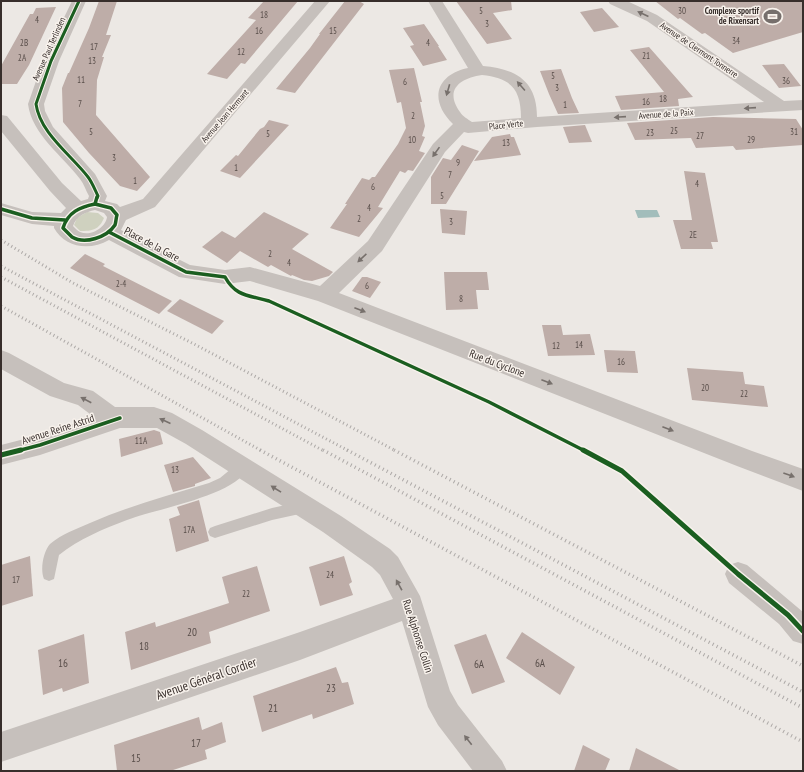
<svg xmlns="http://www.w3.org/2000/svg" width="804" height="772" font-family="'PT Sans Narrow',sans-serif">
	<rect width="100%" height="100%" fill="#ece8e4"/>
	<path fill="#cfd1bf" d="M87 212 98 213 104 218C99 230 92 231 80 231L74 225 77 218Z"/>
	<polygon fill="#a2bdbb" points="635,210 657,210 660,217 638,218"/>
	<g fill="#beada8">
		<polygon points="99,1 117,1 106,35 111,35 102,57 104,57 97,80 96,115 150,177 137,191 120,186 89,153 63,122 62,88 68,73 69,73 89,28"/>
		<polygon points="264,1 298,1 245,64 241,63 227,79 207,74 256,20 248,18"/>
		<polygon points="345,1 359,1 364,4 295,93 276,89 310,48 320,34 319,34"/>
		<polygon points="456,1 511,1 512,10 493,13 512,39 487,44"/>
		<polygon points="655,1 803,1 803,32 733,53 705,33 702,34 680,18 678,19"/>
		<polygon points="56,7 29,65 17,84 1,84 1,66 30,14 33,14 36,8"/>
		<polygon points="602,8 619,27 594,32 580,12"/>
		<polygon points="424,24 439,46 438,46 447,60 423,66 410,46 414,45 403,28"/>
		<polygon points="649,47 693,97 678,99 679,106 621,110 615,96 664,92 630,50"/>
		<polygon points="784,64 801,86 779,88 762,65"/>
		<polygon points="414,68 422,102 420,102 425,126 422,136 425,137 419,151 425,153 413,171 408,170 405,173 400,171 378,207 383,208 359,237 330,228 347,204 345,204 362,178 369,180 372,177 375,177 398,144 406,128 401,102 397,103 389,70"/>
		<polygon points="561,69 572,98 579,113 558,114 549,94 540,71"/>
		<polygon points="713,117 796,119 803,130 803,145 736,150 733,146 696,148 691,138 635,140 627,123"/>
		<polygon points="269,120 289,125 240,178 220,171 236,155 238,156 260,129 264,127"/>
		<polygon points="585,125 592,142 569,143 563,127"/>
		<polygon points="510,134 511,137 514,137 521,155 474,161 492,137"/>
		<polygon points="462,145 479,151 446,204 431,204 431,177 443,158 451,160"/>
		<polygon points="684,171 705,173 718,242 711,242 713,249 681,249 673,220 692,220"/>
		<polygon points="440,209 467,211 465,235 442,233"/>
		<polygon points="264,212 309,234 292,249 333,272 329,276 312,281 304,280 292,275 291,276 271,265 268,267 240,251 227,263 202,247 222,231 235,238"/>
		<polygon points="85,254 105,264 103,266 172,301 159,314 70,268"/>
		<polygon points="444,272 487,272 489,290 476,290 478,309 446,310"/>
		<polygon points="362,277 367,277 381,282 370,298 352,291"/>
		<polygon points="180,299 224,321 212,334 167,311"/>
		<polygon points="542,325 561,325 563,335 590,334 595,355 548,356"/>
		<polygon points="604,350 635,351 638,373 607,372"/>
		<polygon points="687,368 743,372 745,384 764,386 768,407 692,400"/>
		<polygon points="154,430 160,432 163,444 121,457 119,439"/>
		<polygon points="193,457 211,478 195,484 195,486 173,492 164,465"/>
		<polygon points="199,500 209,541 176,552 169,519 180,515 177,507"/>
		<polygon points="30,556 33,596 1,606 1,565"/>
		<polygon points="344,556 352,582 349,584 353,595 320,606 309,567"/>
		<polygon points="257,566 270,611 209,632 211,643 131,670 125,632 155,622 156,627 229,603 222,577"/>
		<polygon points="522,632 575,667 560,695 506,658"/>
		<polygon points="84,634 89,683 63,692 62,688 43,695 38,650"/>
		<polygon points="486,634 505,682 472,694 454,645"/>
		<polygon points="336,667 342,683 348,682 354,704 313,719 312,714 262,732 253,696"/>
		<polygon points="199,717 202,730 222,722 226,742 205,750 207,759 170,771 117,771 114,745"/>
		<polygon points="583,745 610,759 605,771 574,771"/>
		<polygon points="636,748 681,771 629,771"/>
	</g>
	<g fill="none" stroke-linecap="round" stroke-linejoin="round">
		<g fill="#c6c0bc" fill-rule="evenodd">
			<path d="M242 462 247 464 248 468C235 496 155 509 127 520 103 529 79 539 59 555L54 579 49 581 44 579C40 570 43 552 50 544 62 534 76 529 90 523 129 506 169 495 209 483L220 478 237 464Z"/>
			<polygon points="304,501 309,503 311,507 309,511 304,513 272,520 215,538 210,536 208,532 210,528 215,526 272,508"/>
		</g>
		<g fill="#c6c0bc" fill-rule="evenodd">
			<path d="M72 1H86L59 61 44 104 45 111 53 127 95 174 107 196 105 201 117 204 120 207 143 199 315 1H330L155 207 126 220 121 230 190 265 225 270 250 267 320 286 368 241 433 144 453 124C429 101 435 75 468 68L428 1H442L483 66C516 69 537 81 537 117L764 102 647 21 610 4 608 1H627L657 15 784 101 803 100V110L537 127 468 133 464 132 445 152 382 251 339 293 752 451 803 469V491L737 466 318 301 250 281 225 284 179 277 109 240C90 251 65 248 54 228V226L32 224 1 215V203L32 212 61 213 66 208 50 191 1 131V115L7 116 62 183 81 201 88 199 89 196C86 191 84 184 80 179 63 156 32 135 28 104L43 61ZM482 75C511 78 521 89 521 118L472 122C468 119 463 117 460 112 444 90 460 78 482 75ZM95 210 104 213 107 217C106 227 91 237 80 232 78 231 75 228 73 226 76 216 86 212 95 210Z"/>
			<polygon points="1,350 9,353 64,383 93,391 115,407 154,407 172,413 202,430 341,516 390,549 398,557 420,596 450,691 458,705 502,761 507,771 473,771 438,725 428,707 402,621 300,660 1,762 1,732 300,632 393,599 380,575 372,567 323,532 186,444 157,428 120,428 40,455 1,465 1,445 40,435 94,417 78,405 50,396 1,369"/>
			<polygon points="738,562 747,565 803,612 803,644 793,641 779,624 729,583 725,574 729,565"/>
		</g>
		<g stroke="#ada9a7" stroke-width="3" stroke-dasharray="1 3" stroke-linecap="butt">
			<polyline points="1,240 73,283 194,344 396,451"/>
			<polyline points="1,266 349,451"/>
			<polyline points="1,277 324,451"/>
			<polyline points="1,306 262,451"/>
		</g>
		<g stroke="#ada9a7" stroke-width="3.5" stroke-dasharray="1 3.5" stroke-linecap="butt">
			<polyline points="260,450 803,742"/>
			<polyline points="323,450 803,708"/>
			<polyline points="347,450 803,692"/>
			<polyline points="394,450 803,666"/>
		</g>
		<defs>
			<path id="cycleway-far2" d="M79 1 51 61 36 104C40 133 70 154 88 177 92 182 95 190 98 196L97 198"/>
			<g id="cycleway-far1">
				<polyline points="95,204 97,197"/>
				<path d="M95 204 111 208 117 215C116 218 116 222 115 225 107 237 85 245 72 237 69 234 66 231 63 228 68 212 80 207 95 204Z"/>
				<polyline points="1,209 32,218 65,220"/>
				<path d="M109 232 186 272 225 277C236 297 249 295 269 301L489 402 585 451"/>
				<polyline points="17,451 40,445 120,418"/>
			</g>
			<g id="cycleway">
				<polyline points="583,450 622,471 738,574 788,615 803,631"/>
				<polyline points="1,455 21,450"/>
			</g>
		</defs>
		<use href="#cycleway-far2" stroke="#f8f2ec" stroke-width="5"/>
		<use href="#cycleway-far1" stroke="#f8f2ec" stroke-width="6"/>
		<use href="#cycleway" stroke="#f8f2ec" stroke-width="8"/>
		<use href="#cycleway-far2" stroke="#1b5e20" stroke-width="3"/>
		<use href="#cycleway-far1" stroke="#1b5e20" stroke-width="3.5"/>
		<use href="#cycleway" stroke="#1b5e20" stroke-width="5"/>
	</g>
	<defs><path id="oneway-solid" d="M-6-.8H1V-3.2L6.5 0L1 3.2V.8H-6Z"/></defs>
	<g fill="#77706c">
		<use href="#oneway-solid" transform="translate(643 14) rotate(-155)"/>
		<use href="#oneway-solid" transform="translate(521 86) rotate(-131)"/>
		<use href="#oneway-solid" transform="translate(448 90) rotate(106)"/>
		<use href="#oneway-solid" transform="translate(750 108) rotate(176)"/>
		<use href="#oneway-solid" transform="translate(620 117) rotate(176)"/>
		<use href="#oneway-solid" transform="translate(436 152) rotate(125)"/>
		<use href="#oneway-solid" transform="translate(362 258) rotate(137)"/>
		<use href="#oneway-solid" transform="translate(360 310) rotate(21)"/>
		<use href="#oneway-solid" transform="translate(547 382) rotate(21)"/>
		<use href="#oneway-solid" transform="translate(86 400) rotate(-152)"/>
		<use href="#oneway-solid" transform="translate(165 421) rotate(-156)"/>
		<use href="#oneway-solid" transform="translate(668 429) rotate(21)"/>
		<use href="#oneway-solid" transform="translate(789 475) rotate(20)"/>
		<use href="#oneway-solid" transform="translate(276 489) rotate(-148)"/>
		<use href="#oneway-solid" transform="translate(399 585) rotate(-119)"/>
		<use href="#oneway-solid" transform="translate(468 740) rotate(-128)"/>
	</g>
	<defs>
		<symbol id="stadium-bare" viewBox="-9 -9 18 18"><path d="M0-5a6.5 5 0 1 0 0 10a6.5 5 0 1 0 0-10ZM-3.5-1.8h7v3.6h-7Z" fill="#766f6c" stroke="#f8f2ec" stroke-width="2.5" paint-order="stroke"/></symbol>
	</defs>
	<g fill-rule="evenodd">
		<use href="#stadium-bare" x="760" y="4" width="25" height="25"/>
	</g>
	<g text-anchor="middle" stroke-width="3" stroke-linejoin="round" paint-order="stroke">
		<g font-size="9" fill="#594e4a">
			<text x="481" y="14">5</text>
			<text x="682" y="14">30</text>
			<text x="264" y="18">18</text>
			<text x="37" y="23">4</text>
			<text x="487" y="27">3</text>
			<text x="259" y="34">16</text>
			<text x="333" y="34">15</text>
			<text x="736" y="44">34</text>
			<text x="24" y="46">2B</text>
			<text x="428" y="46">4</text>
			<text x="94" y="50">17</text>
			<text x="241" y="55">12</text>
			<text x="646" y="59">21</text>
			<text x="22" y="61">2A</text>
			<text x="92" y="64">13</text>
			<text x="553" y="79">5</text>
			<text x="81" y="83">11</text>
			<text x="786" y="84">36</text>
			<text x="405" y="85">6</text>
			<text x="557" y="91">3</text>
			<text x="663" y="102">18</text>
			<text x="646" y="105">16</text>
			<text x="80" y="107">7</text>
			<text x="565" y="108">1</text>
			<text x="413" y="119">2</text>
			<text x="674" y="134">25</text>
			<text x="91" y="135">5</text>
			<text x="794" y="135">31</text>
			<text x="650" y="136">23</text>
			<text x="268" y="137">5</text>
			<text x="700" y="139">27</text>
			<text x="412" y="143">10</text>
			<text x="751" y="143">29</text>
			<text x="506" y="146">13</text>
			<text x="114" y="161">3</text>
			<text x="458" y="166">9</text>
			<text x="236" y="171">1</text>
			<text x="450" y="178">7</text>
			<text x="135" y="184">1</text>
			<text x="697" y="187">4</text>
			<text x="373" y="190">6</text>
			<text x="442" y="199">5</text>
			<text x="369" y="211">4</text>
			<text x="359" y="222">2</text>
			<text x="451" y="225">3</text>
			<text x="693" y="238">2E</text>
			<text x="270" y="257">2</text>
			<text x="289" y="266">4</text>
			<text x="121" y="287">2-4</text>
			<text x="367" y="289">6</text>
			<text x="461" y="302">8</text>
			<text x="579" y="348">14</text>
			<text x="556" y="349">12</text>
			<text x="621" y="365">16</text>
			<text x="705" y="391">20</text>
			<text x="744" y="397">22</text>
			<text x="141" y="444">11A</text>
			<text x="175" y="473">13</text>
			<text x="189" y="533">17A</text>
			<text x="330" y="578">24</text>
			<text x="16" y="583">17</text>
			<text x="246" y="597">22</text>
		</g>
		<g font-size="9" font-weight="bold" fill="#372e2b" stroke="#f8f2ec" text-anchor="end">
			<text x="759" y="14">Complexe sportif<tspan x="759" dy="10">de Rixensart</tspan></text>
		</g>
		<g font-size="9" fill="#372e2b" stroke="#f8f2ec">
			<text transform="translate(49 49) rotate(-66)" y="3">Avenue Paul Terlinden</text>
			<text transform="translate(699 50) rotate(34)" y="3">Avenue de Clermont Tonnerre</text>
			<text transform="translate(666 114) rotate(-4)" y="3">Avenue de la Paix</text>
			<text transform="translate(225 116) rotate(-49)" y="3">Avenue Jean Hermant</text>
			<text transform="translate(506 125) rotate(-6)" y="3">Place Verte</text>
		</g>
		<g font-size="11" fill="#372e2b" stroke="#f8f2ec">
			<text transform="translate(152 244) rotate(28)" y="4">Place de la Gare</text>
			<text transform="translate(497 363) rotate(21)" y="4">Rue du Cyclone</text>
			<text transform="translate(58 429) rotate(-18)" y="4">Avenue Reine Astrid</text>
			<text transform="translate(418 636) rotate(72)" y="4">Rue Alphonse Collin</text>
		</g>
		<g font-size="11" fill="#594e4a">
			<text x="192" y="636">20</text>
			<text x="144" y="650">18</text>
			<text x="63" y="667">16</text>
			<text x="540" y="667">6A</text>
			<text x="479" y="668">6A</text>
			<text x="331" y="692">23</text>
			<text x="273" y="712">21</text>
			<text x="196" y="747">17</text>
			<text x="136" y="762">15</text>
		</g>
		<g font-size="13" fill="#372e2b" stroke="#f8f2ec">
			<text transform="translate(206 678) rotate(-19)" y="5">Avenue Général Cordier</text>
		</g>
	</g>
	<rect width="804" height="772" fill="none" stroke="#372e2b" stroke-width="4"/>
</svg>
